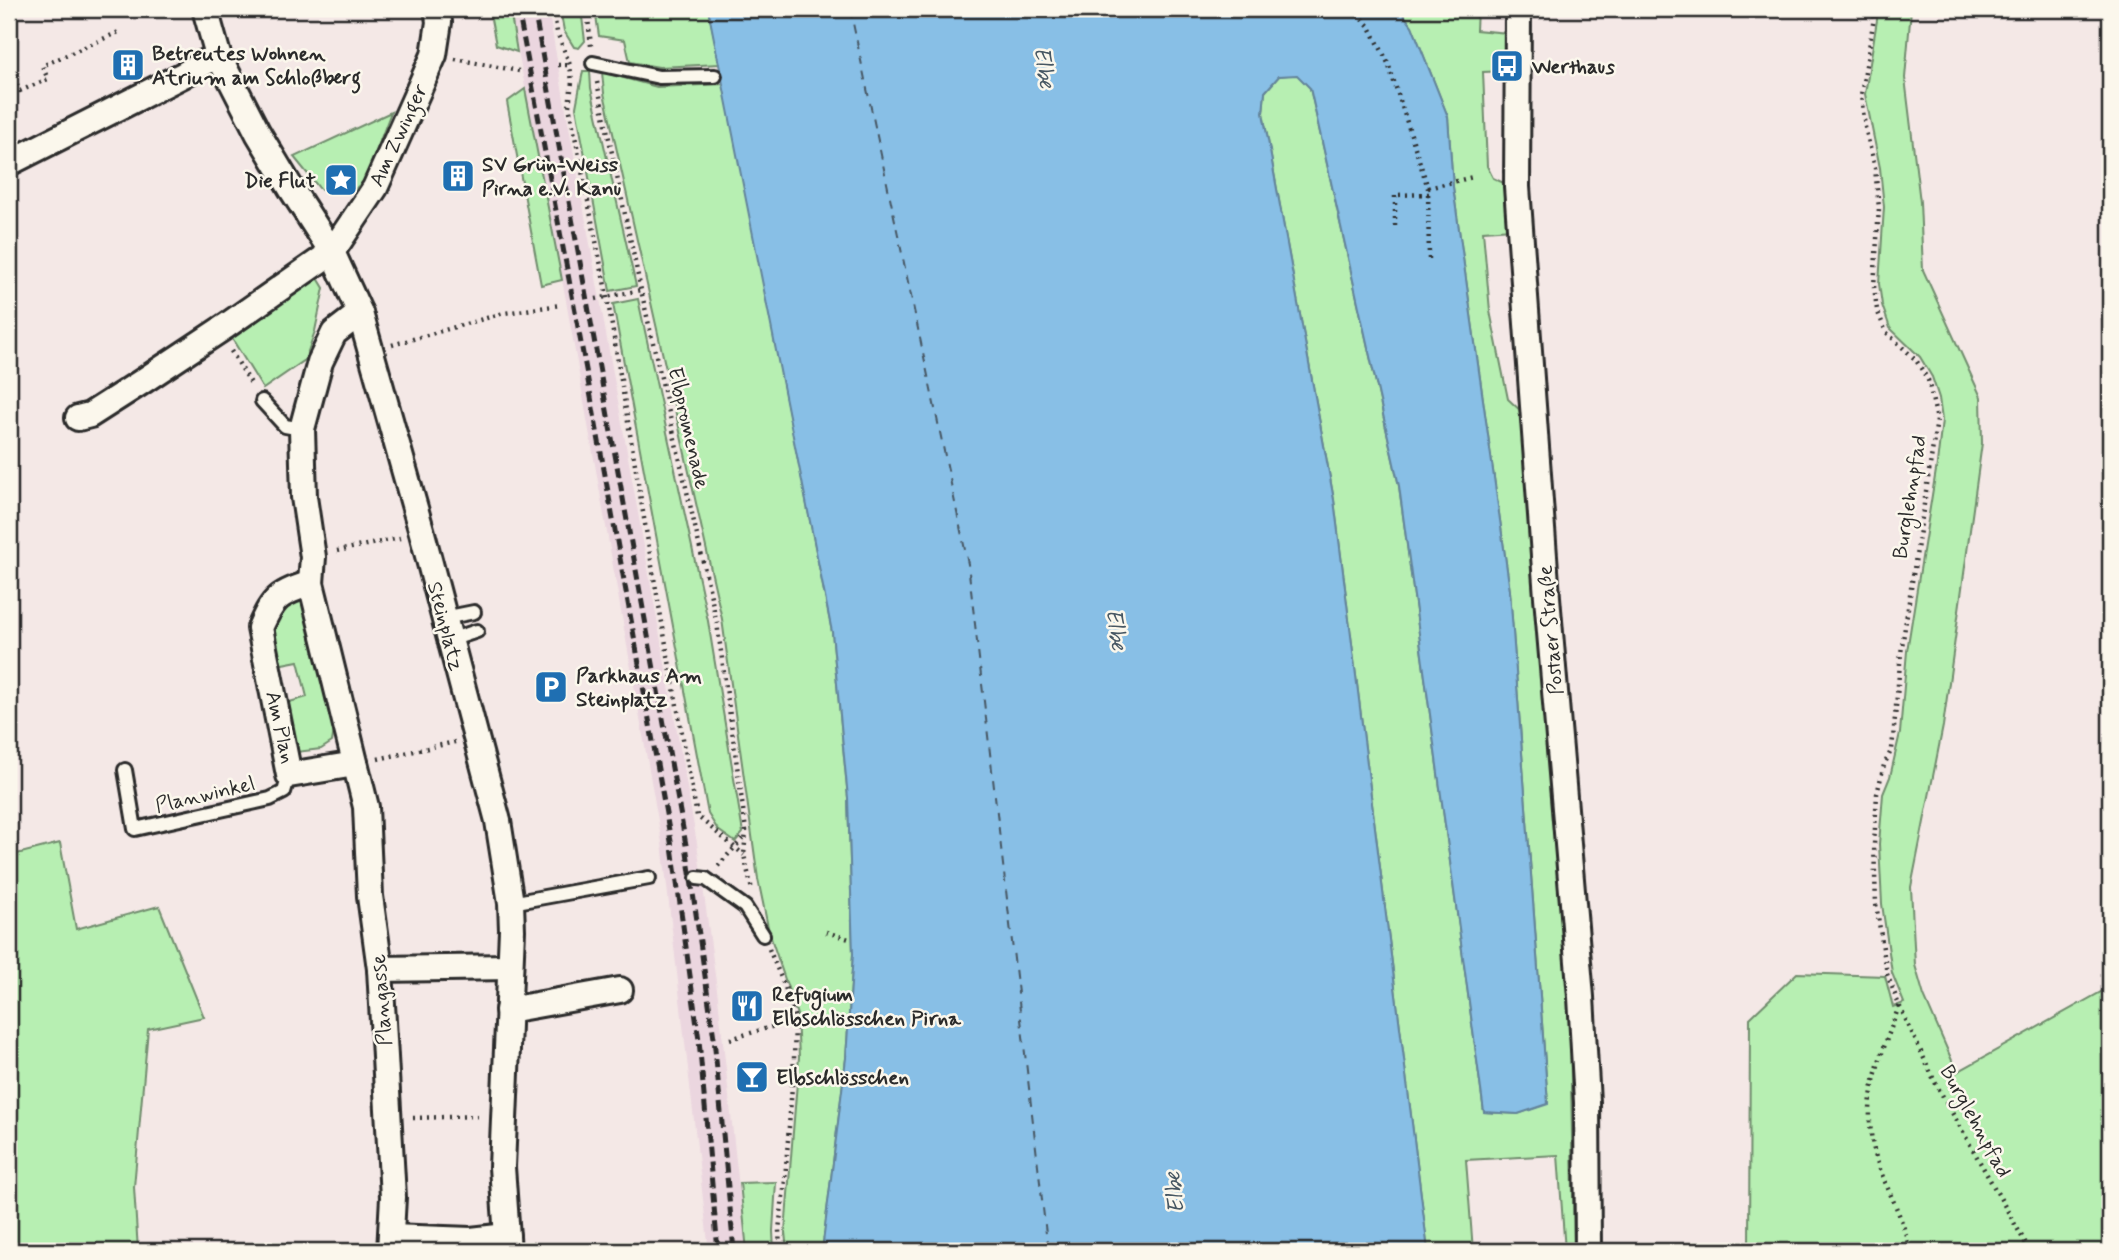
<svg xmlns="http://www.w3.org/2000/svg" width="2119" height="1260" font-family="Mynerve,sans-serif">
	<rect width="100%" height="100%" fill="#f4e8e6"/>
	<filter id="ink" filterUnits="userSpaceOnUse"><feTurbulence type="fractalNoise" baseFrequency=".0143" numOctaves="2"/><feDisplacementMap in="SourceGraphic" scale="14" xChannelSelector="R" yChannelSelector="G"/><feConvolveMatrix kernelMatrix="1 2 1 2 8 2 1 2 1" color-interpolation-filters="sRGB"/></filter>
	<g filter="url(#ink)">
		<polygon fill="#ebd6df" points="510,9 548,9 697,843 718,997 746,1251 709,1251 662,843 565,295"/>
		<g fill="#b7efb2" stroke="#718d6e" stroke-width="2">
			<polygon points="489,9 510,9 517,52 496,45"/>
			<polygon points="560,9 581,9 585,41 579,48 574,47 564,31"/>
			<polygon points="595,9 708,9 720,64 659,67 630,62 625,40 599,36"/>
			<polygon points="1399,9 1477,9 1476,30 1508,33 1507,71 1483,72 1487,166 1493,178 1510,186 1512,229 1483,231 1490,311 1508,399 1523,413 1540,595 1570,1025 1574,1251 1565,1251 1558,1155 1466,1160 1473,1251 1428,1251 1334,500 1263,113 1265,92 1279,76 1297,74 1310,88 1399,486 1484,1112 1518,1114 1548,1103 1510,591 1453,187 1448,117 1412,26"/>
			<polygon points="1877,9 1911,9 1905,78 1920,202 1923,270 1981,397 1982,443 1943,726 1911,887 1915,965 1924,996 1957,1072 2110,987 2110,1251 1749,1251 1750,1018 1797,973 1885,976 1893,1007 1904,1003 1892,973 1882,904 1879,844 1883,794 1890,777 1900,733 1907,651 1937,464 1942,420 1939,398 1932,377 1920,357 1890,328 1882,305 1879,284 1884,207 1880,168 1865,94 1877,20"/>
			<polygon points="583,71 590,71 591,88 636,286 610,291 576,107"/>
			<polygon points="602,72 657,87 724,84 832,632 848,798 853,954 846,1058 822,1251 787,1251 785,1232 799,1057 797,1015 769,932 758,879 722,619 604,93"/>
			<polygon points="525,89 562,280 541,285 507,102"/>
			<polygon points="391,112 365,180 354,190 331,193 319,188 294,157"/>
			<polygon points="318,278 324,288 315,331 305,360 263,389 231,337"/>
			<polygon points="638,299 708,621 743,833 735,842 718,830 708,814 613,304"/>
			<polygon points="293,599 303,602 334,730 332,742 321,749 297,752 286,703 307,697 298,661 277,665 269,623"/>
			<polygon points="60,843 76,929 159,906 204,1017 148,1029 134,1187 138,1251 9,1251 9,856"/>
			<polygon points="776,1182 773,1231 774,1251 747,1251 740,1183"/>
		</g>
		<polygon fill="#88bfe6" stroke="#63849b" stroke-width="2" points="708,9 1399,9 1412,26 1448,117 1453,187 1510,591 1548,1104 1518,1114 1484,1112 1399,486 1310,88 1297,75 1279,76 1265,92 1263,113 1334,500 1428,1251 822,1251 846,1058 853,954 848,798 832,632"/>
		<g fill="none" stroke-linecap="round" stroke-linejoin="round">
			<polyline stroke="#475763" stroke-width="2" stroke-dasharray="9 7" stroke-linecap="butt" points="850,9 968,564 1048,1251"/>
			<defs>
				<g id="service">
					<polyline points="593,63 659,77 715,76"/>
					<polyline points="262,401 285,426 302,429"/>
					<polyline points="444,618 474,612"/>
					<polyline points="450,640 477,631"/>
					<polyline points="125,770 135,829 270,799 284,792 289,775"/>
					<polyline points="697,878 706,879 745,907 763,935"/>
					<polyline points="511,903 649,878"/>
				</g>
				<g id="minor">
					<polyline points="205,9 218,55 258,133 292,190 332,252 360,313 422,533 498,821 511,903 512,930 502,1167 508,1251"/>
					<polyline points="1518,9 1517,187 1547,597 1581,997 1587,1102 1588,1251"/>
					<polyline points="9,163 183,75 218,55"/>
					<polyline points="360,313 334,333 320,362 302,429 304,497 313,557 311,583 366,807 370,896 380,969 393,1197 390,1251"/>
					<polyline points="78,418 90,415 140,383 226,326 332,252 375,188 420,87 434,55 439,22 437,9"/>
					<path d="M311 583C279 594 274 596 260 628L289 775 355 764"/>
					<polyline points="380,969 510,967"/>
					<polyline points="508,1010 620,990"/>
					<polyline points="391,1237 471,1240 507,1236"/>
				</g>
			</defs>
			<use href="#service" stroke="#2b2b2b" stroke-width="18"/>
			<use href="#minor" stroke="#2b2b2b" stroke-width="30"/>
			<g stroke="#2b2b2b" stroke-width="4.5" stroke-dasharray="2 5" stroke-linecap="butt">
				<polyline points="553,9 557,32 570,65 572,82 569,106 607,296 654,578 697,816 744,855"/>
				<polyline points="587,9 591,46"/>
				<polyline points="1352,9 1370,27 1388,63 1428,188 1429,260"/>
				<polyline points="1873,9 1874,18 1861,95 1865,127 1875,168 1879,208 1874,286 1877,310 1886,332 1916,360 1928,380 1937,420 1901,653 1892,749 1884,765 1877,794 1874,845 1876,904 1887,974 1899,1005 1936,1084 2030,1251"/>
				<polyline points="455,59 519,71"/>
				<polyline points="9,65 20,91 48,79 42,66 121,31"/>
				<polyline points="558,65 571,65"/>
				<polyline points="597,82 641,290 717,623 746,830 744,855 752,890"/>
				<polyline points="1428,188 1473,177"/>
				<polyline points="1395,226 1395,195 1429,194"/>
				<polyline points="596,299 641,290"/>
				<polyline points="392,345 504,313 561,305"/>
				<polyline points="231,351 252,385"/>
				<polyline points="337,551 400,538"/>
				<polyline points="378,759 455,742"/>
				<polyline points="718,866 745,836"/>
				<polyline points="826,932 849,939"/>
				<polyline points="769,949 789,997 795,1020 794,1059 785,1180 779,1230 780,1251"/>
				<path d="M1899 1006C1881 1057 1860 1098 1875 1154 1884 1187 1905 1217 1909 1251"/>
				<polyline points="730,1039 795,1020"/>
				<polyline points="413,1118 481,1116"/>
			</g>
			<use href="#service" stroke="#fbf7ec" stroke-width="12"/>
			<use href="#minor" stroke="#fbf7ec" stroke-width="24"/>
			<g stroke="#2b2b2b" stroke-width="5" stroke-dasharray="10 5" stroke-linecap="butt">
				<polyline points="518,9 587,375 672,847 699,1040 718,1251"/>
				<polyline points="534,9 686,845 714,1038 734,1251"/>
			</g>
		</g>
	</g>
	<defs>
		<symbol id="building-square" viewBox="-11 -11 22 22"><rect x="-9" y="-9" width="18" height="18" rx="4" fill="#1f6fb2" stroke="#fbf7ec"/><path d="M-4-6H4V6H1V3H-1V6H-4ZM-2.5-4.3h1.7v1.8h-1.7ZM.8-4.3h1.7v1.8H.8ZM-2.5-1h1.7V.8h-1.7ZM.8-1h1.7V.8H.8Z" fill="#fff"/></symbol>
		<symbol id="bus-square" viewBox="-11 -11 22 22"><rect x="-9" y="-9" width="18" height="18" rx="4" fill="#1f6fb2" stroke="#fbf7ec"/><path d="M-5-6H5V4H4V6H2V4H-2V6H-4V4H-5ZM-3.5-4V0h7V-4ZM-3.5 1.2v1.5H-2V1.2ZM2 1.2v1.5H3.5V1.2Z" fill="#fff"/></symbol>
		<symbol id="sight-square" viewBox="-11 -11 22 22"><rect x="-9" y="-9" width="18" height="18" rx="4" fill="#1f6fb2" stroke="#fbf7ec"/><path d="M0-6L1.8-2.2L6-1.7L2.9 1.2L3.7 5.4L0 3.3L-3.7 5.4L-2.9 1.2L-6-1.7L-1.8-2.2Z" fill="#fff"/></symbol>
		<symbol id="parking-square" viewBox="-11 -11 22 22"><rect x="-9" y="-9" width="18" height="18" rx="4" fill="#1f6fb2" stroke="#fbf7ec"/><path d="M-3.5-5.5H1a3.5 3.5 0 0 1 0 7H-1V5.5H-3.5ZM-1-3.4V-.6H.8a1.4 1.4 0 0 0 0-2.8Z" fill="#fff"/></symbol>
		<symbol id="restaurant-square" viewBox="-11 -11 22 22"><rect x="-9" y="-9" width="18" height="18" rx="4" fill="#1f6fb2" stroke="#fbf7ec"/><path d="M-5-6h1v4h1v-4h1v4h1v-4h1v5L-1.5 .5V6h-2V.5L-5-1ZM5-6V6H3V1.5H1.5Q1.5-4 5-6Z" fill="#fff"/></symbol>
		<symbol id="bar-square" viewBox="-11 -11 22 22"><rect x="-9" y="-9" width="18" height="18" rx="4" fill="#1f6fb2" stroke="#fbf7ec"/><path d="M-6-5H6L.8 .8V4.5H3.5V6h-7V4.5H-.8V.8Z" fill="#fff"/></symbol>
	</defs>
	<g fill-rule="evenodd">
		<use href="#building-square" x="109" y="46" width="38" height="38"/>
		<use href="#bus-square" x="1488" y="47" width="38" height="38"/>
		<use href="#building-square" x="439" y="157" width="38" height="38"/>
		<use href="#sight-square" x="322" y="161" width="38" height="38"/>
		<use href="#parking-square" x="532" y="668" width="38" height="38"/>
		<use href="#restaurant-square" x="728" y="987" width="38" height="38"/>
		<use href="#bar-square" x="733" y="1058" width="38" height="38"/>
	</g>
	<g text-anchor="middle" stroke-width="5" stroke-linejoin="round" paint-order="stroke">
		<g font-size="21" font-weight="bold" fill="#2b2b2b" stroke="#fbf7ec" text-anchor="start">
			<text x="152" y="60">Betreutes Wohnen<tspan x="152" dy="24">Atrium am Schloßberg</tspan></text>
			<text x="1532" y="73">Werthaus</text>
			<text x="482" y="171">SV Grün-Weiss<tspan x="482" dy="24">Pirna e.V. Kanu</tspan></text>
			<text x="316" y="187" text-anchor="end">Die Flut</text>
			<text x="576" y="682">Parkhaus Am<tspan x="576" dy="24">Steinplatz</tspan></text>
			<text x="772" y="1001">Refugium<tspan x="772" dy="24">Elbschlösschen Pirna</tspan></text>
			<text x="776" y="1084">Elbschlösschen</text>
		</g>
		<g font-size="21" fill="#2b2b2b" stroke="#fbf7ec">
			<text transform="translate(398 135) rotate(-65)" y="7">Am Zwinger</text>
			<text transform="translate(689 428) rotate(77)" y="7">Elbpromenade</text>
			<text transform="translate(1909 497) rotate(-81)" y="7">Burglehnpfad</text>
			<text transform="translate(446 626) rotate(75)" y="7">Steinplatz</text>
			<text transform="translate(1550 630) rotate(-95)" y="7">Postaer Straße</text>
			<text transform="translate(281 727) rotate(77)" y="7">Am Plan</text>
			<text transform="translate(205 794) rotate(-13)" y="7">Planwinkel</text>
			<text transform="translate(381 1000) rotate(-94)" y="7">Plangasse</text>
			<text transform="translate(1976 1121) rotate(61)" y="7">Burglehnpfad</text>
		</g>
		<g font-size="23" font-style="italic" fill="#475763" stroke="#fbf7ec">
			<text transform="translate(1045 67) rotate(83)" y="8">Elbe</text>
			<text transform="translate(1117 629) rotate(83)" y="8">Elbe</text>
			<text transform="translate(1174 1193) rotate(-95)" y="8">Elbe</text>
		</g>
	</g>
	<rect width="2119" height="1260" fill="none" stroke="#fbf7ec" stroke-width="35"/>
	<rect x="18" y="18" width="2084" height="1225" fill="none" stroke="#2b2b2b" stroke-width="2.5" filter="url(#ink)"/>
</svg>
